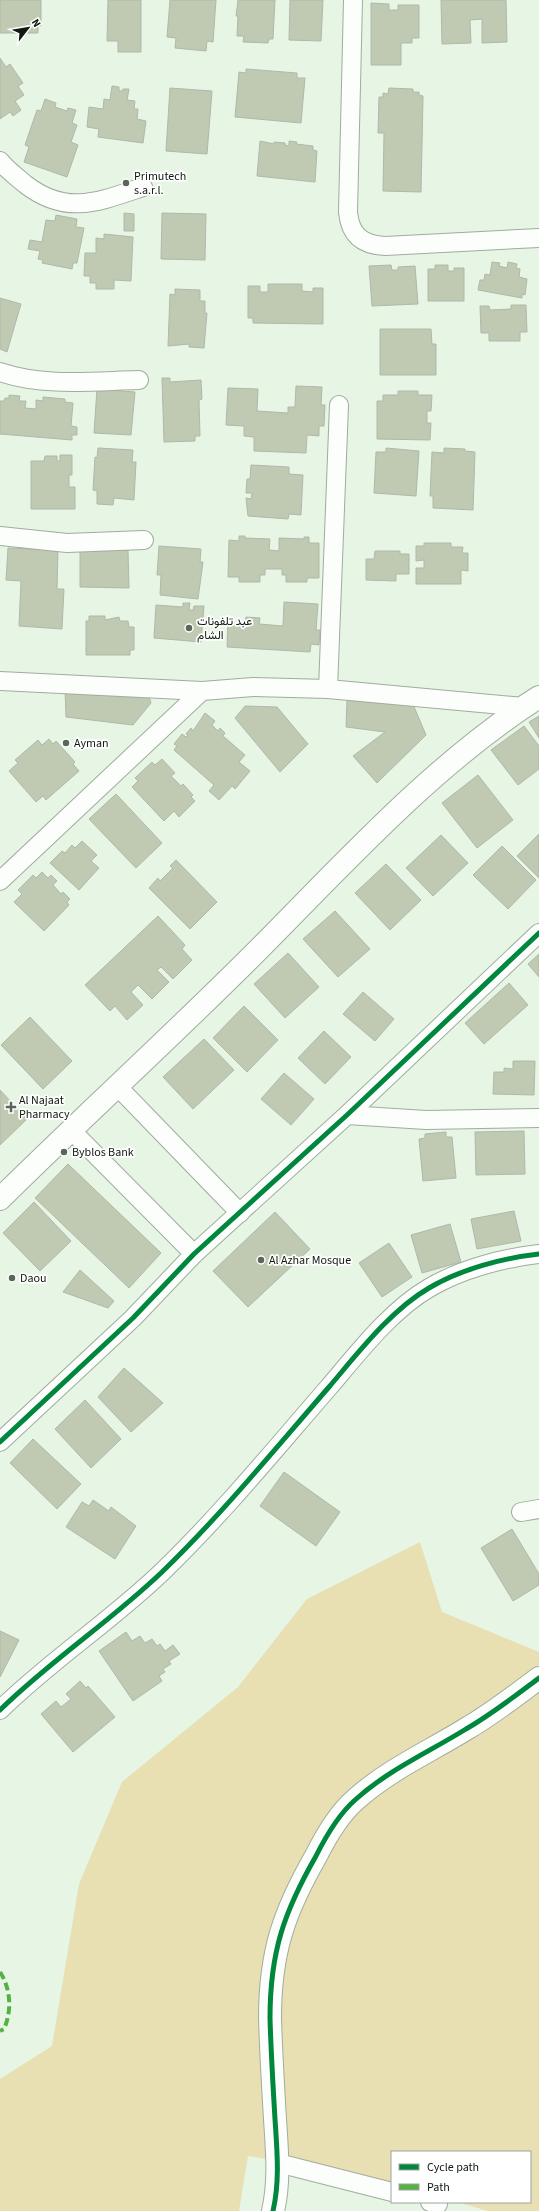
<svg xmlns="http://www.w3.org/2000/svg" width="539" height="2211" font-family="'Source Sans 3',Vazirmatn,sans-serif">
	<rect width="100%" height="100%" fill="#e6f5e4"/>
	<polygon fill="#e8dfb2" points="420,1542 442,1612 539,1652 539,2211 488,2211 457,2202 530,2202 530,2152 392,2152 392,2183 358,2174 248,2156 239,2211 0,2211 0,2079 52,2046 79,1884 122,1782 238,1687 307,1599"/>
	<g fill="#c0c9b2" stroke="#b0b8aa">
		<polygon points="0,0 41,0 41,26 38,25 38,33 0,33"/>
		<polygon points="108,0 141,0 141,52 118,52 118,41 107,41"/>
		<polygon points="170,0 216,0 213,42 207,41 206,51 175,48 176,38 167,37"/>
		<polygon points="238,0 275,0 273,39 269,39 268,43 243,42 244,36 237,36 238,16 236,16"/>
		<polygon points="290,0 323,0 321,41 289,40"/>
		<polygon points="441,0 506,0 507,42 482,43 482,19 470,20 471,43 442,44"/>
		<polygon points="371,3 389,4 389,10 398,10 398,5 419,5 419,38 412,38 412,43 401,43 401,65 371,65"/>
		<polygon points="0,58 6,67 10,64 23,83 18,86 24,95 15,101 21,110 13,116 10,112 0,119"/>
		<polygon points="246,69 297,73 297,78 305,78 301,123 235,117 239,72 246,73"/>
		<polygon points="112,86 119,87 119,91 122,91 123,89 129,89 127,100 135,101 134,109 138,109 137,119 146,121 143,143 98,137 99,129 87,127 89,107 103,109 104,99 110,100"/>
		<polygon points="170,88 212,91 207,154 166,151"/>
		<polygon points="389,88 413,89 413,92 419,92 419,95 423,96 421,192 383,191 384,133 378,133 379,97 383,97 383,93 388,94"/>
		<polygon points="45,99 56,103 55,107 67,111 68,108 76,110 72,123 77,125 71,142 78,145 67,177 24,162 29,147 25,145 37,110 41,111"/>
		<polygon points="260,141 274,144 274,142 285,143 285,145 289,146 289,141 297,142 296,144 313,146 313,150 317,151 315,182 257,176"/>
		<polygon points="124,213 134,214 134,231 124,231"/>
		<polygon points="162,213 206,214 205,260 161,259"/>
		<polygon points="56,215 77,219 76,227 84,228 77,263 73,263 72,269 42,263 43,260 38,259 40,251 28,249 30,240 42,242 46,220 55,221"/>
		<polygon points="104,234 133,237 131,281 114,280 114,289 96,289 96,283 90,283 90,276 84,276 85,253 96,253 96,238 104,239"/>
		<polygon points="492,262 500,263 499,266 507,268 508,262 517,264 516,268 520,269 519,277 527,279 525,295 522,294 522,298 478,290 480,280 484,280 485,274 490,275"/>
		<polygon points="391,265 392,270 398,270 398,267 415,266 418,304 372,306 369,266"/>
		<polygon points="435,265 448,265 448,271 454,271 454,268 464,268 464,301 428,301 428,269 435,269"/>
		<polygon points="268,284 302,284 302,291 313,292 313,288 323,288 323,324 253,323 253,318 248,318 248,286 260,286 260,292 268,292"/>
		<polygon points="175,289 200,290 200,301 205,301 205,313 207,313 204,348 189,347 189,344 168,346 170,294 175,295"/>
		<polygon points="0,298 21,304 7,352 0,349"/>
		<polygon points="511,305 526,305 527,332 520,332 520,341 489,341 489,333 481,333 480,306 489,306 490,310 511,309"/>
		<polygon points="380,329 431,329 432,344 436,344 436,375 380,375"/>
		<polygon points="162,378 170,378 170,382 201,380 202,399 199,400 200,436 195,436 195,441 164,442"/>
		<polygon points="296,386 322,387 321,405 325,405 324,426 319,426 319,436 307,435 306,453 254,451 254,437 244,436 244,426 226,425 228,388 258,389 257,411 288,413 288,407 295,407"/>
		<polygon points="97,389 135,392 131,435 94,433"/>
		<polygon points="398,391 418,391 418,395 432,395 431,411 427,411 427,423 431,423 430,440 377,439 377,401 383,401 383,395 398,395"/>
		<polygon points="9,395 20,396 19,401 26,401 25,408 36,409 36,400 43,401 43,397 65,399 65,402 73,403 71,426 77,427 77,435 72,435 72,440 0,434 0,401 4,401 5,398 9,398"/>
		<polygon points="98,448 133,450 132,462 136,462 134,500 114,498 113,505 97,504 97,491 93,490 95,457 97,458"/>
		<polygon points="386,448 419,451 416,496 374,493 376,452 386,452"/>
		<polygon points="444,448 465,449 465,451 475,452 473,510 433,508 433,496 430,496 432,452 444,453"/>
		<polygon points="60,455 72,455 72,475 69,475 69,487 75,487 75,509 31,509 31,461 44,461 45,456 57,456 57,461 60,461"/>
		<polygon points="251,465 289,467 289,474 303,475 301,515 289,514 288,519 248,516 246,498 251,499 252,493 246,493 247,479 250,479"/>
		<polygon points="239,536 245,536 245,538 270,539 269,550 279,551 279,538 304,539 304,537 309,537 309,543 319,543 319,578 307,578 307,582 286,582 286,575 282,575 282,569 265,569 265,575 260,575 260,582 239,582 239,577 228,577 229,540 239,541"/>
		<polygon points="424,543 451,543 451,547 463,547 462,553 468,553 468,571 461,570 461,584 416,584 416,568 424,568 424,560 416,561 416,546 424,546"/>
		<polygon points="159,546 201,549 200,562 203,562 198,599 160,595 161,575 157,575"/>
		<polygon points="8,548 58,550 57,589 64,589 62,629 19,626 21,581 6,580"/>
		<polygon points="80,550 128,550 129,588 80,587"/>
		<polygon points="375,551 400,551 400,554 409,554 409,574 396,574 396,581 366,580 366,559 374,559"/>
		<polygon points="284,602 318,604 316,630 320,630 319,645 311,644 310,652 227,647 228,622 245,623 246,617 260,618 259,624 283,626"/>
		<polygon points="183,603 190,603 189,610 193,610 194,606 204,606 201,642 154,638 156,605 183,607"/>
		<polygon points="89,616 105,616 105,620 119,617 120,621 128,621 129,627 134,627 134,650 130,650 130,655 86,655 86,621 89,621"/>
		<polygon points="65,690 148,693 151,703 133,725 66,717"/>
		<polygon points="347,700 412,702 426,735 377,783 353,756 385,732 346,727"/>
		<polygon points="245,706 277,707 308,744 280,772 235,718"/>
		<polygon points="205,713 215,721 212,725 218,731 220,728 225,733 223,736 245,755 239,762 250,771 235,789 232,786 219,800 209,791 214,785 174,750 177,746 174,744 182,734 186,737 188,735 186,734 191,728 193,731"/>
		<polygon points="539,716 539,738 529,722"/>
		<polygon points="524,726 539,746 539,769 518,785 491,750"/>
		<polygon points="49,739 53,744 56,741 75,762 73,764 79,771 46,800 43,796 36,802 9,771 18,763 15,760 38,740 42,745"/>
		<polygon points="162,759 175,773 171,776 181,786 183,784 193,795 191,797 195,801 179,817 174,811 164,821 132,787 138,781 135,778 152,762 155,765"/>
		<polygon points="478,775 513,820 477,848 442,803"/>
		<polygon points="116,794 162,843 136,868 89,819"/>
		<polygon points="539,834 539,878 517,856"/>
		<polygon points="441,835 468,863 433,896 406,868"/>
		<polygon points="82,841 97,855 91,861 99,868 79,890 50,863 62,851 65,853 72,845 75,848"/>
		<polygon points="502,846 536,880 508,909 473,875"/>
		<polygon points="176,860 217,902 190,929 149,888 158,878 160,881 173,868 170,866"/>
		<polygon points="386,864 421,900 390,930 355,893"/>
		<polygon points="42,872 48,878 51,875 57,881 53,885 61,894 63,892 70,899 67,902 69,905 44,931 14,902 22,894 18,890 33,875 36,878"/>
		<polygon points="335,911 370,949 338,977 303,939"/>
		<polygon points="158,916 185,945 182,949 192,960 173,979 161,967 157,970 169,982 152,999 138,985 131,992 143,1005 127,1020 115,1006 110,1011 85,985"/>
		<polygon points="288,953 319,987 285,1018 254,984"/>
		<polygon points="539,954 539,977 528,964"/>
		<polygon points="509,983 528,1005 484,1044 465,1023"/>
		<polygon points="363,992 394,1019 375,1041 343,1014"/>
		<polygon points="244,1006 278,1040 247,1072 213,1038"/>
		<polygon points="30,1017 72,1061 43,1089 1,1045"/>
		<polygon points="324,1031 351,1057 325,1084 298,1058"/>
		<polygon points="204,1039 234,1070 193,1109 163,1077"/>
		<polygon points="513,1061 535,1061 534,1095 493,1094 494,1072 504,1072 504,1068 513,1069"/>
		<polygon points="284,1073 314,1099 291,1125 261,1099"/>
		<polygon points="0,1090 27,1119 0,1145"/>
		<polygon points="524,1131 525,1174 476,1175 475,1132"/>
		<polygon points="446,1132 446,1137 452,1137 456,1178 423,1181 419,1139 425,1138 425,1134"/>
		<polygon points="68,1164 161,1253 129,1288 35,1198"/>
		<polygon points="34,1202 71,1241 40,1271 3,1233"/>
		<polygon points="514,1211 521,1241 477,1249 471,1219"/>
		<polygon points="275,1212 310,1249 248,1307 213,1271"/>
		<polygon points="450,1224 461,1262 422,1273 411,1235"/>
		<polygon points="389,1243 412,1277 382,1297 359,1263"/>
		<polygon points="80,1270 114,1301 108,1308 63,1292"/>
		<polygon points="124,1368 163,1403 131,1432 98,1397"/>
		<polygon points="85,1400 121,1439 91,1468 55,1429"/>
		<polygon points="33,1439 81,1484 57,1509 10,1463"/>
		<polygon points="284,1472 340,1512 316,1546 260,1506"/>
		<polygon points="93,1500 109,1511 111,1507 136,1526 115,1559 66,1527 82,1502 89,1506"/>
		<polygon points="512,1529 539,1574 539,1585 513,1601 481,1548"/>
		<polygon points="0,1631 19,1640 0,1677"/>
		<polygon points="126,1632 132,1641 140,1636 145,1643 152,1639 157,1646 160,1644 165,1651 173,1645 180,1654 169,1661 171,1664 163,1669 165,1672 159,1676 162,1681 133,1701 99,1651"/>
		<polygon points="80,1681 86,1688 88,1686 115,1717 73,1752 41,1714 56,1701 61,1707 71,1699 66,1694"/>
	</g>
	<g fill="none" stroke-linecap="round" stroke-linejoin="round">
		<defs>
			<g id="street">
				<path d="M353 0 348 212C350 234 361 245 385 246L539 238"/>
				<path d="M0 161C7 170 16 176 25 184 66 216 98 202 143 187"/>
				<path d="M0 372C43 387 94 381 139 380"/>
				<polyline points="0,536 67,543 144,540"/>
				<polyline points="0,681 202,691 253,687 328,689 523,707"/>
				<polyline points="328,689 339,405"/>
				<polyline points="0,881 202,691"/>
				<polyline points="118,1087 240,1213"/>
				<polyline points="347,1115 426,1120 539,1118"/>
				<polyline points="72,1131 194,1254"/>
				<polyline points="0,1442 133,1318 194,1254 347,1115 539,933"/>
				<polyline points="521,1512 539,1509"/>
				<path d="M0 1710C51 1660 111 1621 162 1572 222 1514 275 1449 329 1387 358 1353 391 1310 429 1288 461 1269 503 1258 539 1254"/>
				<polyline points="278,2163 392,2192"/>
				<polyline points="430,2202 438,2204"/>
			</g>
			<path id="secondary" d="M273 2211C280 2181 277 2150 275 2119 273 2086 271 2052 270 2018 270 1952 284 1912 316 1856 326 1836 338 1815 355 1800 388 1770 429 1752 466 1729 492 1714 515 1696 539 1678"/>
			<path id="primary" d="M0 1199C84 1116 171 1037 254 954 342 866 433 764 539 697"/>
		</defs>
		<use href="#street" stroke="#a1ac9f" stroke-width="20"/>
		<use href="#secondary" stroke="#a1ac9f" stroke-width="24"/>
		<use href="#primary" stroke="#a1ac9f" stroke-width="24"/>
		<use href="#street" stroke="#fbfefb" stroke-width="18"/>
		<use href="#secondary" stroke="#fbfefb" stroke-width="22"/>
		<use href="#primary" stroke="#fbfefb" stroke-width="22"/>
		<path stroke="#54b144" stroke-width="4" stroke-dasharray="8 4" stroke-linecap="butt" d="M0 1972C11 1989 12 2011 4 2029L0 2031"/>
		<defs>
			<g id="cycleway">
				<polyline points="0,1442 133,1318 194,1254 347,1115 539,933"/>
				<path d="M0 1710C51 1660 111 1621 162 1572 222 1514 275 1449 329 1387 358 1353 391 1310 429 1288 461 1269 503 1258 539 1254"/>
				<path d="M273 2211C280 2181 277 2150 275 2119 273 2086 271 2052 270 2018 270 1952 284 1912 316 1856 326 1836 338 1815 355 1800 388 1770 429 1752 466 1729 492 1714 515 1696 539 1678"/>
			</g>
		</defs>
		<use href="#cycleway" stroke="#fff" stroke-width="8"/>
		<use href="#cycleway" stroke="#00873e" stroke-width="5"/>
	</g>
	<g fill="#5a665a" stroke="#fff" stroke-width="1.5">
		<circle cx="126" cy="183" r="4"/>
		<circle cx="189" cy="628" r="4"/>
		<circle cx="66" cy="743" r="4"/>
		<path d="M9 1101h4v4h4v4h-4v4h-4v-4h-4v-4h4z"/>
		<circle cx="64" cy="1152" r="4"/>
		<circle cx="261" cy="1260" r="4"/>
		<circle cx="12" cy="1278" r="4"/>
	</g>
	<g text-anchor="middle" stroke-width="3.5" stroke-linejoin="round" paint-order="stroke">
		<g font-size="12" fill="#0f190f" stroke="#fff" text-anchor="start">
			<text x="134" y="180">Primutech<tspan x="134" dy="14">s.a.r.l.</tspan></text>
			<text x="197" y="625">عبد تلفونات<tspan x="197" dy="14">الشام</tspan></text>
			<text x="74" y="747">Ayman</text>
			<text x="19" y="1104">Al Najaat<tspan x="19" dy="14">Pharmacy</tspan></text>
			<text x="72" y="1156">Byblos Bank</text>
			<text x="269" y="1264">Al Azhar Mosque</text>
			<text x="20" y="1282">Daou</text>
		</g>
	</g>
	<rect x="391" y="2151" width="140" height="52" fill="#ffffff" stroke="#9fa39f"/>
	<rect x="399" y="2164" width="20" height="6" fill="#00873e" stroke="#9fa39f"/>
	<text x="427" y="2171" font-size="12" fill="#0f190f">Cycle path</text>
	<rect x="399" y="2184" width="20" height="6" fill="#54b144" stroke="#9fa39f"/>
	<text x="427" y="2191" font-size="12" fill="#0f190f">Path</text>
	<g transform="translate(28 28) rotate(59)" stroke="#ffffff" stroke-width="3" paint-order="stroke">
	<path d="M0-3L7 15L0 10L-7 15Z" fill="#0f190f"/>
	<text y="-6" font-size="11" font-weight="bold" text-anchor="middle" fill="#0f190f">N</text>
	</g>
</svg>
